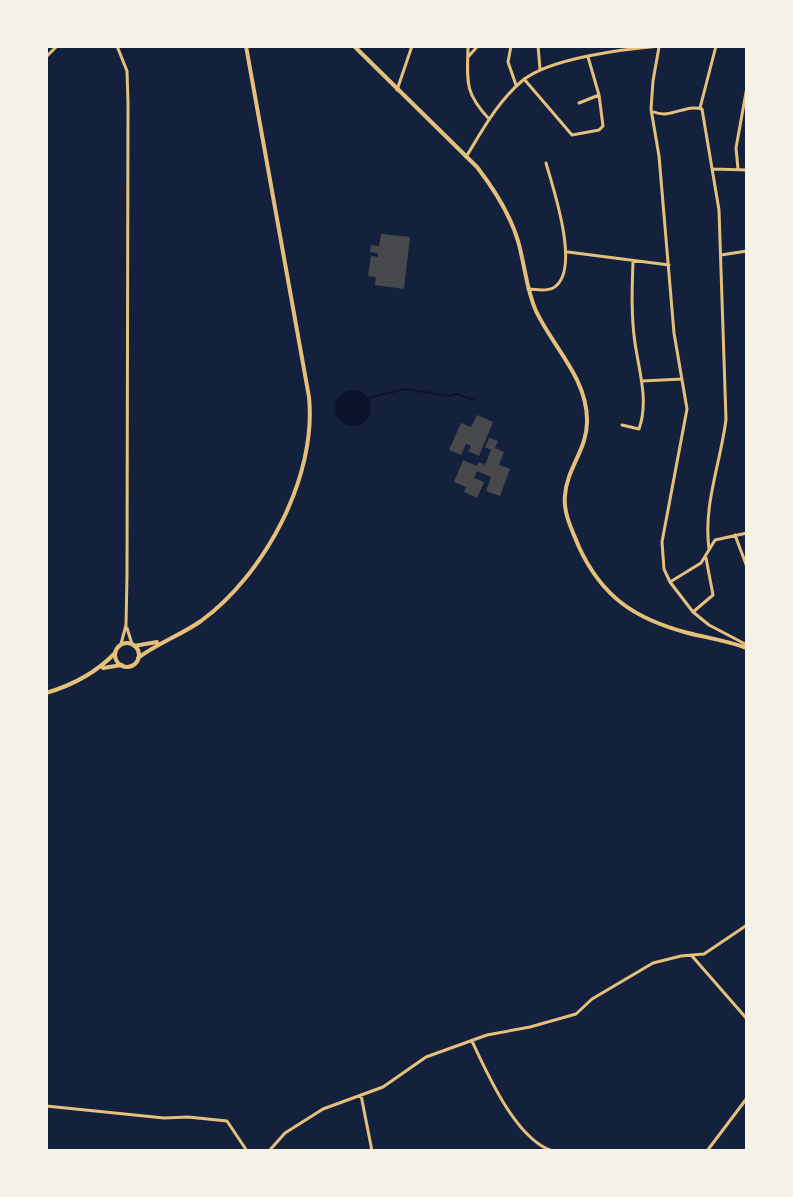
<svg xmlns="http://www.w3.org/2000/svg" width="793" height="1197" viewBox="0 0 793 1197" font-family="Montserrat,sans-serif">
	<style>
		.water { fill: #0b132b }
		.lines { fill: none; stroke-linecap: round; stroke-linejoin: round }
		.stream { stroke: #0b132b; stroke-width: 2 }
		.building { fill: #48494c }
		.minor { stroke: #e5c07b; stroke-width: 3 }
		.secondary { stroke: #e5c07b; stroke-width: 4 }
	</style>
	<rect width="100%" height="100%" fill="#14213d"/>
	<path class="water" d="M335 408a18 18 0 1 1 36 0a18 18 0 1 1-36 0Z"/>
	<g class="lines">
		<path class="stream" d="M368,398l37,-9 45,7 7,-2 17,6"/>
	</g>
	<path class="building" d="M381,234l29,3 -6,52 -29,-4 1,-8 -8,-1 3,-20 7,1v-4l-8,-1 1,-7 8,1z
		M477,415l16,7 -14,34 -11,-5 3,-5 -5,-2 -5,11 -12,-5 12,-27 10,4z
		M489,438l9,3 -3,7 9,4 -5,13 11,4 -10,27 -14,-5 5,-14 -14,-6 -3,7 10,4 -7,16 -13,-6 2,-5 -12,-5 9,-22 14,6 2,-4 6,3 6,-15 -6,-3z"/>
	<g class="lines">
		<path class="minor" d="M117,46l10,25 1,32 -1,473 -1,49 -5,19
			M511,46l-3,16 8,23
			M538,46l2,23
			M659,47l-6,34 -2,28 8,47 15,177 13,76 -25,133 2,27 6,13
			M468,48c-1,35 -3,45 21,71
			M46,57l11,-11
			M468,57l8,-9
			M524,79l48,56 27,-5 4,-4 -4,-31 -11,-38
			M397,90l15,-44
			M579,103l20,-8
			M700,108l16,-62
			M654,112c16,7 32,-8 48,-3l17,101 7,209c-5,43 -23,85 -17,130
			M466,157c16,-26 32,-56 56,-76 27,-23 103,-32 138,-35
			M713,169l34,1
			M738,169l-2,-21 11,-61
			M568,252l101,13
			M721,255l26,-4
			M528,289c8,0 17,3 25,-1 29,-16 0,-100 -7,-125
			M642,381l40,-2
			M622,425l17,4c10,-28 0,-58 -4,-86 -4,-27 -3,-55 -2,-82
			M747,533l-32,7 -14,23 -31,19 23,30 16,13 38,20
			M735,535l12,32
			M693,612l20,-17 -7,-37
			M127,628l5,16
			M692,956l55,63
			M472,1041c15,32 44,99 81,110
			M361,1095l11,56
			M46,1106l118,12 24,-1 39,4 20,30
			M269,1151l16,-18 38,-24 60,-22 43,-30 61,-22 43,-8 46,-13 16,-15 61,-36 28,-7 23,-2 43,-29
			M707,1151l40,-53"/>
		<path class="secondary" d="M354,46l123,121c17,22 33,47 41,74 7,24 8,48 18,70 17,36 51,67 51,109 1,28 -20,48 -22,75 -2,18 7,35 14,52 23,50 56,72 109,86 20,5 40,8 59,15
			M115 655a12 12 0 1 1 24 0a12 12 0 1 1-24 0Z
			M134,646l23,-4
			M138,658c20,-15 43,-23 63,-37 64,-47 116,-144 108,-224l-63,-351
			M103,668l19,-3
			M46,693c27,-8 50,-20 69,-40"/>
	</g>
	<rect width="793" height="1197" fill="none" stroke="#f6f1e7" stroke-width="96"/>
</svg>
